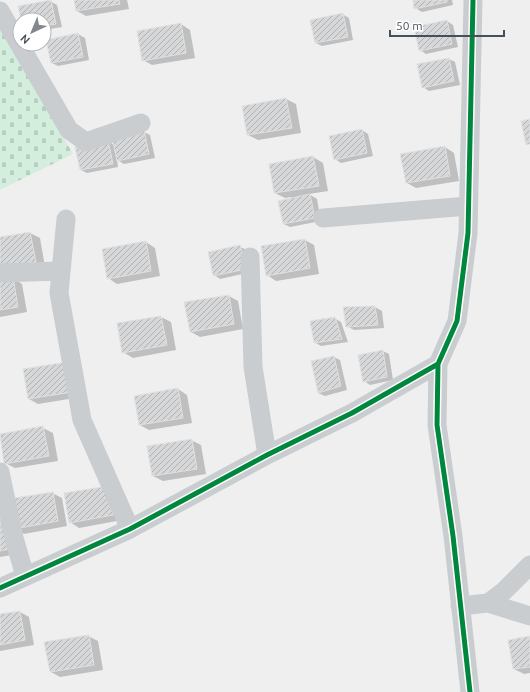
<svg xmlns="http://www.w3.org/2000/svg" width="530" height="692" viewBox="0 0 530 692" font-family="Ubuntu,sans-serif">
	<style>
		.cemetery { fill: url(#cemetery-stones) }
		.shadow { fill: #0003 }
		.building { fill: url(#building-hatch); stroke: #e0e1e2 }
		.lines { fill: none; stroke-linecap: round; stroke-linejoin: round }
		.minor { stroke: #cacdd0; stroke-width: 19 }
		.cycleway-casing { stroke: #fff; stroke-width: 8 }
		.cycleway { stroke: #00873e; stroke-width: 5 }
	</style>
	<defs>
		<pattern id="cemetery-stones" width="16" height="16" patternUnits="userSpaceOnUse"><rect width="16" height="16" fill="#d4eede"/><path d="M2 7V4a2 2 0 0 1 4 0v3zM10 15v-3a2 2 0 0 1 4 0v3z" fill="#b7cec1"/></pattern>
		<pattern id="building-hatch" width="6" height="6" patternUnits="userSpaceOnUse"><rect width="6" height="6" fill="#d6d7d8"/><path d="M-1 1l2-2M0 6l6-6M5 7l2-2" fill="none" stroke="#afb1b2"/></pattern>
	</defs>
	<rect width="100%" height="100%" fill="#efefef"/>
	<path class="cemetery" d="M0,26l73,128 -73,36z"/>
	<path class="shadow" d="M75,0h52l2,9 -43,7 -9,-5z
		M414,0h38l1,5 -31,7 -7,-4z
		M50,1l7,4 5,22 -18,3v-10h-22z
		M342,14l7,4 4,22 -31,6 -6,-3z
		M447,21l6,4 5,22 -32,7 -6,-4z
		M181,24l9,6 5,28 -43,7 -9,-5z
		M78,34l7,4 4,22 -31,6 -6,-3 -5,-22z
		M449,59l6,3 5,23 -31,6 -6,-4 -5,-22z
		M286,99l10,5 5,29 -43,7 -10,-5z
		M362,130l6,4 5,22 -32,7 -6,-4z
		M144,132l6,3 5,23 -31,6 -7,-4 1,7 -31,6 -6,-3 26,-29 7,4z
		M445,147l9,6 5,28 -43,7 -9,-5z
		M313,157l10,6 5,28 -19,3 8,5 4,22 -31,6 -6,-3 7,-27 -6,1 -10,-5z
		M30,233l10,5 5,29 -45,6v-35z
		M305,240l9,5 5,29 -43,7 -9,-6z
		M146,242l9,6 5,28 -43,8 -9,-6z
		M240,247l7,3 4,22 -31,7 -6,-4z
		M13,278l9,6 5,28 -27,5v-36z
		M229,296l9,5 5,28 -43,8 -9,-5z
		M375,307l7,4 2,17 -30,2 -7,-4 -2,-18z
		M161,317l10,5 5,28 -43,8 -10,-6 -5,-28z
		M334,318l7,4 7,20 -27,4 -7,-4z
		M383,351l6,3 4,26 -23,5 -6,-4z
		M334,357l6,3 7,30 -22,6 -7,-3z
		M24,370l57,27 -43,7 -9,-5z
		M178,389l9,6 5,28 -43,7 -9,-5z
		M43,428l10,5 5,28 -43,7 -10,-5z
		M191,440l10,5 5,29 -43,7 -10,-5z
		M117,492l5,28 -43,8 -9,-6z
		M52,493l10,5 5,28 -43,8 -5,-3 4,22 -23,4v-36z
		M20,612l9,5 5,28 -34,6v-36z
		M88,636l10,5 5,29 -43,7 -9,-5z
		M530,637v36l-6,1 -10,-5z"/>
	<path class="building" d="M51,0l5,24 -12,2v-6h-23l-3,-14z
		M74,0h45l1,4 -44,7z
		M413,0h34v2l-33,7z
		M343,13l5,24 -33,6 -5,-23z
		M447,20l5,24 -33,7 -5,-24z
		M181,23l5,30 -44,8 -5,-30z
		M78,33l5,24 -32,6 -5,-23z
		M449,58l5,23 -32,7 -5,-24z
		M286,98l6,30 -45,7 -5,-29z
		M530,119v25l-4,1 -5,-24z
		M362,129l5,24 -33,7 -5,-24z
		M144,130l5,24 -32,7 -5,-24z
		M108,140l5,24 -33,6 -5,-23z
		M445,146l5,30 -44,7 -6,-29z
		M313,156l6,30 -45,7 -5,-29z
		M310,194l5,24 -32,6 -5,-23z
		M30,232l6,30 -36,6v-31z
		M305,239l5,29 -44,8 -5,-30z
		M146,241l5,30 -44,8 -5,-30z
		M240,245l6,24 -33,7 -5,-24z
		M13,277l5,30 -18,3v-30z
		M229,295l5,29 -44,8 -6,-30z
		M375,306l3,19 -32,2 -3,-20z
		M161,316l6,29 -45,8 -5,-30z
		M335,317l7,22 -28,4 -4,-22z
		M383,350l4,27 -24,5 -5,-27z
		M334,356l7,30 -23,7 -7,-32z
		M67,362l5,30 -44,7 -5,-30z
		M178,388l5,30 -44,7 -5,-29z
		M43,426l6,30 -45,8 -4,-30z
		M192,439l5,30 -45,7 -5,-30z
		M108,486l5,29 -44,8 -5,-30z
		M53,492l5,29 -44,8 -6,-30z
		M9,518l5,30 -14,3v-31z
		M20,611l5,29 -25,5v-31z
		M89,635l5,30 -44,7 -6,-30z
		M530,636v31l-17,2 -5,-29z"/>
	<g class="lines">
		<path class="minor" d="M0,11l69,119 17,12 55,-19
			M323,218l145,-12
			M66,219l-7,74 23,127 48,109
			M250,257l3,110 14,88
			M0,273l60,-2
			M438,364l-1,61 16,111 17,156
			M0,472l14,66 11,38
			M0,588l130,-59 137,-74 85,-42 86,-49 19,-43 11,-88 5,-233
			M488,603l42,13
			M460,606l28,-3 16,-12 26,-26"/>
		<defs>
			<path id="cycleway" d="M438,364l-1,61 16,111 17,156
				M0,588l130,-59 137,-74 85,-42 86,-49 19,-43 11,-88 5,-233"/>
		</defs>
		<use href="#cycleway" class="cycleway-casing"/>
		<use href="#cycleway" class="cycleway"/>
	</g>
	<g transform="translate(32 32) rotate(224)"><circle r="19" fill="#ffffff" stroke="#b5b9bd"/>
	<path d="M0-3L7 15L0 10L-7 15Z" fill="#82888e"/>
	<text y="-6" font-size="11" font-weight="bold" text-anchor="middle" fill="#47505a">N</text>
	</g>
	<path d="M390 30v6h114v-6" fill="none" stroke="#47505a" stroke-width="2"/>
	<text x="396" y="30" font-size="12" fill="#47505a" stroke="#ffffff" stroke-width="3" paint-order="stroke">50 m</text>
</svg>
